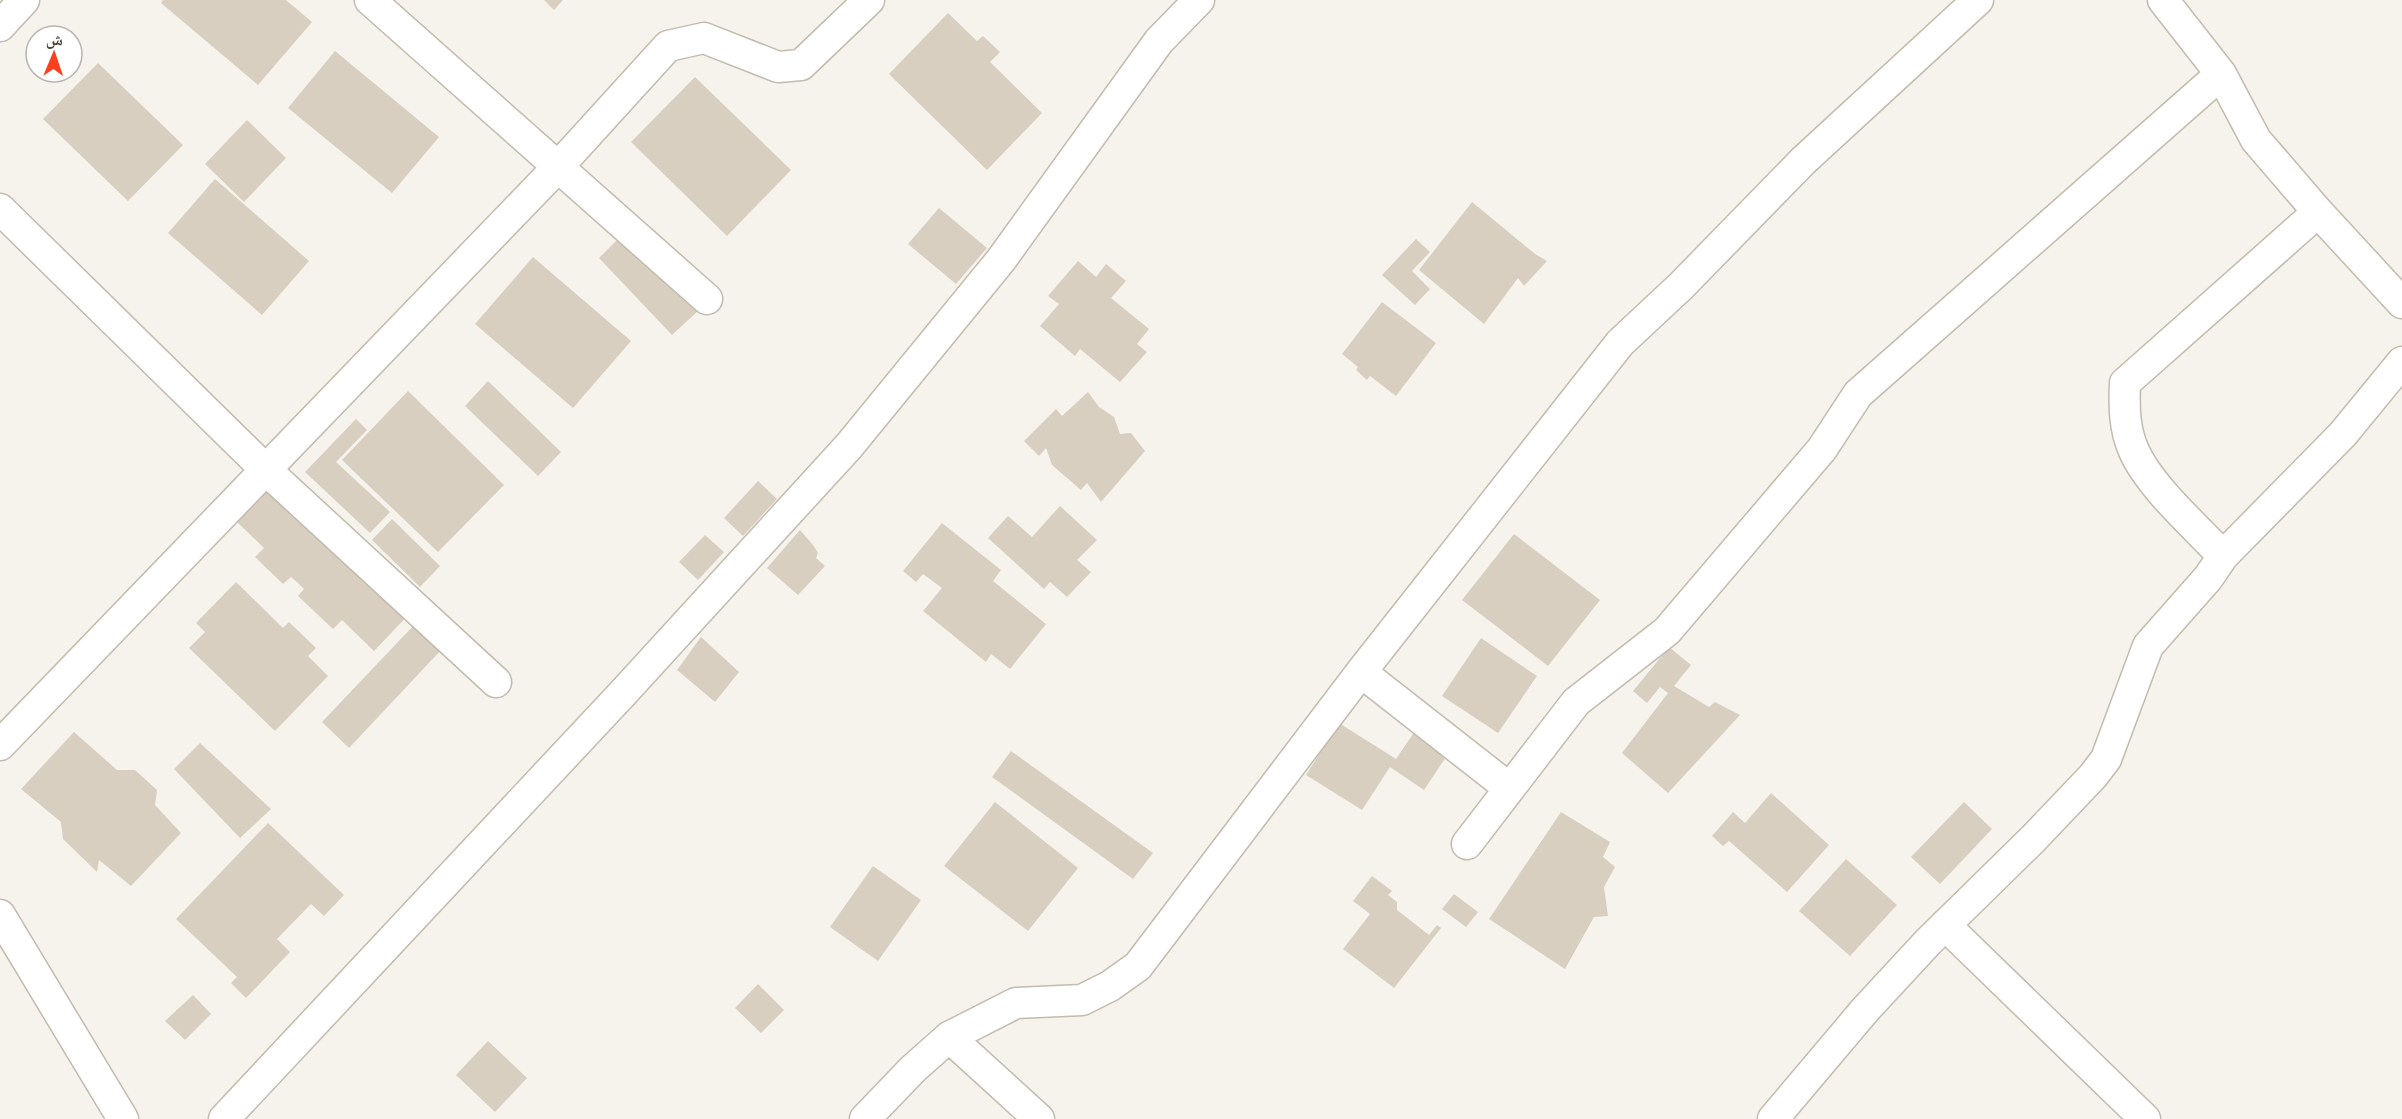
<svg xmlns="http://www.w3.org/2000/svg" width="2402" height="1119" viewBox="0 0 2402 1119" font-family="Karla,'Noto Naskh Arabic',sans-serif">
	<style>
		.building { fill: #d8cfc1 }
		.lines { fill: none; stroke-linecap: round; stroke-linejoin: round }
		.minor-casing { stroke: #c2bbae; stroke-width: 33 }
		.minor { stroke: #fff; stroke-width: 30 }
	</style>
	<rect width="100%" height="100%" fill="#f6f3ec"/>
	<path class="building" d="M163,0h123l26,22 -54,63 -97,-82z
		M544,0h19l-9,10z
		M948,13l29,28 6,-5 17,16 -10,10 52,51 -55,57 -98,-96z
		M335,51l104,86 -47,56 -104,-85z
		M98,63l85,82 -55,56 -85,-82z
		M695,77l96,93 -64,66 -96,-94z
		M247,120l39,38 -42,44 -39,-38z
		M215,179l94,82 -47,54 -94,-82z
		M1472,202l63,52 12,7 -23,25 -6,-8 -34,46 -65,-54z
		M939,208l48,40 -31,36 -48,-40z
		M623,234l75,77 -26,24 -73,-77z
		M1416,239l14,13 -18,19 18,18 -15,16 -33,-30z
		M533,257l98,84 -58,67 -98,-84z
		M1078,261l18,16 10,-13 20,17 -15,17 38,31 -12,15 10,8 -27,30 -40,-33 -5,7 -35,-30 19,-22 -11,-8z
		M1382,302l54,41 -40,53 -26,-20 -3,4 -11,-10 2,-3 -16,-13z
		M488,381l73,71 -23,24 -73,-70z
		M408,391l96,94 -66,67 -96,-92z
		M1088,392l11,15 15,10 6,17 11,-1 14,18 -44,51 -14,-19 -6,7 -29,-25 -6,-17 -7,8 -15,-15 32,-32 6,7z
		M356,419l11,11 -31,32 54,50 -20,21 -65,-61z
		M277,481l136,129 -39,41 -32,-31 -9,9 -35,-33 6,-7 -7,-7 -6,-5 -8,7 -28,-27 9,-9 -27,-26z
		M758,481l19,18 -34,37 -19,-18z
		M1060,506l37,34 -20,20 14,12 -24,25 -17,-15 -6,7 -56,-51 20,-22 24,21z
		M392,519l48,47 -20,21 -48,-47z
		M942,523l59,47 -8,11 53,43 -36,45 -19,-15 -5,8 -63,-51 19,-23 -19,-14 -7,8 -13,-11z
		M800,530l13,15 5,8 -2,5 9,8 -27,29 -31,-27z
		M1514,534l86,66 -52,66 -86,-66z
		M705,535l19,17 -26,28 -19,-18z
		M236,582l47,46 6,-6 27,26 -8,8 20,20 -53,55 -86,-83 16,-16 -9,-9z
		M415,624l27,25 -93,99 -27,-26z
		M701,637l38,35 -24,30 -38,-32z
		M1481,638l56,38 -39,57 -56,-37z
		M1669,647l22,18 -17,21 35,21 6,-5 25,13 -72,78 -46,-40 46,-60 -8,-6 -13,16 -14,-12z
		M1339,723l57,36 19,-28 33,23 -24,36 -34,-23 -28,43 -56,-35z
		M74,732l43,38h18l22,20 -2,15 26,28 -50,53 -32,-26 -2,12 -34,-33 -2,-17 -40,-33z
		M200,743l71,66 -31,29 -66,-69z
		M1011,751l142,102 -20,26 -141,-102z
		M1771,793l58,52 -42,47 -58,-51 -6,5 -11,-10 21,-24 12,11z
		M995,802l83,66 -50,63 -84,-65z
		M1964,802l28,27 -52,55 -29,-27z
		M1561,812l49,30 -7,15 12,10 -11,20 4,29 -14,1 -29,52 -76,-50z
		M268,823l76,72 -20,21 -13,-12 -34,35 13,13 -44,46 -15,-15 6,-6 -61,-58z
		M1846,859l51,46 -47,51 -51,-45z
		M873,866l48,34 -43,61 -48,-34z
		M1372,876l20,15 -4,4 9,7v8l32,25 8,-10 4,3 -47,60 -51,-39 27,-35 -17,-13z
		M1454,894l24,18 -12,15 -24,-18z
		M758,984l26,26 -23,23 -26,-25z
		M193,995l18,19 -26,26 -20,-19z
		M488,1041l39,37 -32,34 -39,-37z"/>
	<g class="lines">
		<defs>
			<path id="minor" d="M370,0l337,299
				M2163,0l58,74 35,66 62,72 84,91
				M0,26l24,-26
				M0,209l266,261 230,212
				M2223,556c-27,-29 -73,-69 -89,-105 -10,-22 -10,-45 -9,-68l193,-171
				M1361,672l148,116
				M0,745l557,-577 111,-122 36,-8 74,29 23,-2 68,-65
				M1467,844l109,-142 91,-71 155,-182 36,-55 363,-320
				M0,915l123,204
				M1945,925l200,194
				M949,1037l90,82
				M224,1119l399,-426 226,-247 152,-186 158,-219 40,-41
				M865,1119l48,-50 36,-32 67,-34 66,-3 28,-14 28,-20 223,-294 259,-329 61,-57 122,-125 175,-161
				M1773,1119l92,-109 63,-68 106,-104 59,-62 13,-17 42,-113 60,-68 15,-22 120,-122 59,-72"/>
		</defs>
		<use href="#minor" class="minor-casing"/>
		<use href="#minor" class="minor"/>
	</g>
	<g transform="translate(54 54) rotate(2)"><circle r="28" fill="#ffffff" stroke="#b7b4b0" stroke-width="1.5"/>
	<path d="M0-4.5L10 22L0 15L-10 22Z" fill="#fc3f1d"/>
	<text y="-9" font-size="16" font-weight="bold" text-anchor="middle" fill="#4b4439">ش</text>
	</g>
</svg>
